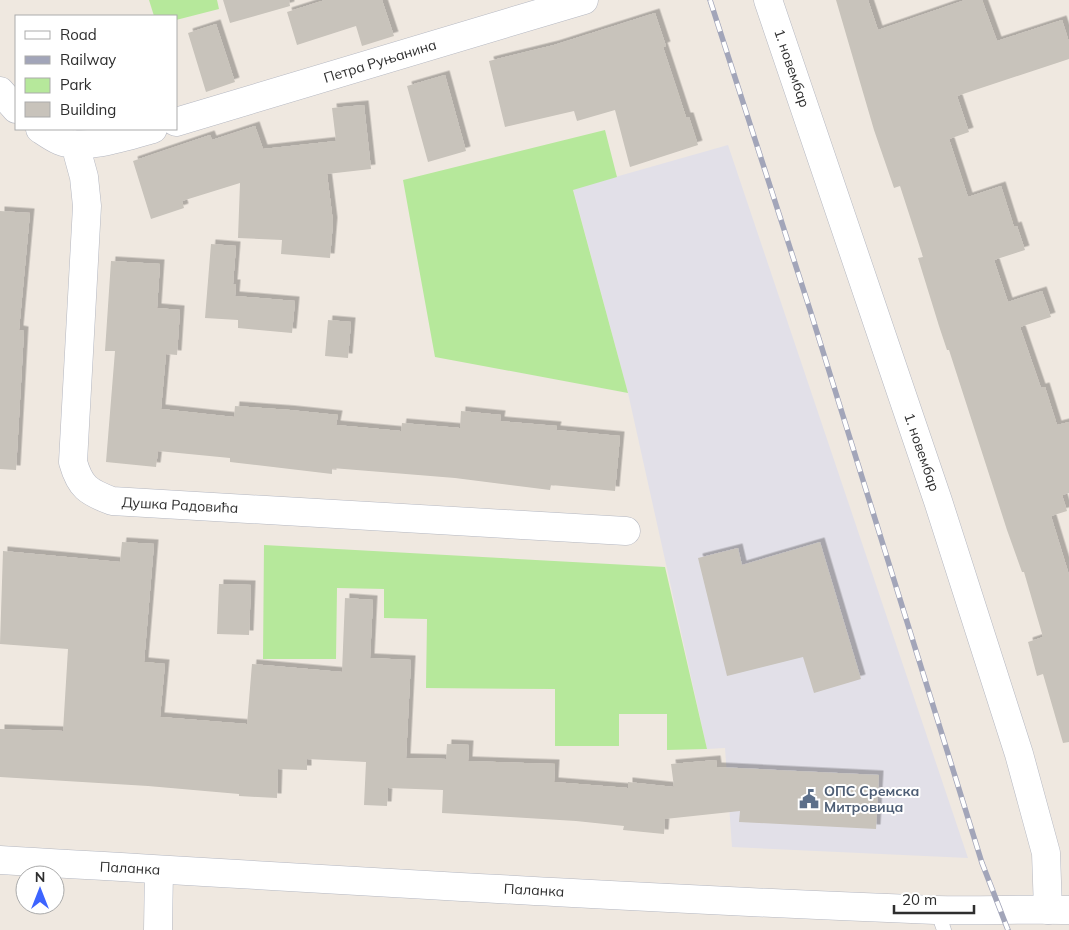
<svg xmlns="http://www.w3.org/2000/svg" width="1069" height="930" viewBox="0 0 1069 930" font-family="Mulish,sans-serif">
	<style>
		.industrial { fill: #e2e0e8 }
		.green { fill: #b6e89b }
		.building { fill: #c8c3bb; filter: url(#shadow) }
		.lines { fill: none; stroke-linecap: round; stroke-linejoin: round }
		.lane-casing { stroke: #b4b7c1; stroke-width: 15 }
		.street-casing { stroke: #b4b7c1; stroke-width: 29 }
		.secondary-casing { stroke: #b4b7c1; stroke-width: 29 }
		.lane { stroke: #fff; stroke-width: 14 }
		.street { stroke: #fff; stroke-width: 28 }
		.secondary { stroke: #fff; stroke-width: 28 }
		.rail-casing { stroke: #a2a5b9; stroke-width: 5.5 }
		.rail { stroke: #fff; stroke-width: 4; stroke-dasharray: 11; stroke-linecap: butt }
		.labels { text-anchor: middle; dominant-baseline: central; stroke-width: 4; stroke-linejoin: round; paint-order: stroke }
		.street-label { font-size: 14px; fill: #2e2e2e; stroke: #fff }
		.service-label { font-size: 14px; font-weight: bold; fill: #4e5e75; stroke: #fff; text-anchor: start }
	</style>
	<defs>
		<filter id="shadow"><feDropShadow dx="4.5" dy="-4.5" stdDeviation="0" flood-color="#0004"/></filter>
	</defs>
	<rect width="100%" height="100%" fill="#efe8e0"/>
	<path class="industrial" d="M728,145l240,713 -236,-11 -7,-99 -18,1 -79,-356 -55,-204z"/>
	<path class="green" d="M149,0h68l2,9 -43,11v-4h-22z
		M605,130l12,47 -44,13 55,203 -193,-36 -32,-177z
		M264,545l401,22 42,182 -40,1v-36h-48v32h-64v-57l-129,-1 1,-69 -43,-1v-29l-47,-1 -1,71h-73z"/>
	<path class="building" d="M223,0h66l1,6 -60,17z
		M325,0h57l12,36 -32,10 -6,-20 -59,19 -10,-33z
		M836,0h32l10,30 87,-30h17l15,41 65,-21 7,22v17l-112,37 12,36 -20,7 19,58 33,-11 13,41 3,-1 8,24 -31,10 14,42 34,-11 9,26 -31,10 21,61 4,-1 12,38 12,-3v71l-7,2 5,16 -16,5 18,59v167l-6,1 -20,-69 -6,2 -9,-34 15,-5 -19,-65h-2l-15,-42 -58,-180h-2l-8,-24 -21,-68 5,-1 -23,-71 -6,2 -20,-58z
		M655,13l11,33 -3,1 23,70h3l9,28 -68,22 -15,-57 -38,11 -3,-10 -69,16 -16,-66 65,-16z
		M216,24l19,58 -29,10 -18,-59z
		M445,75l21,76 -38,11 -21,-76z
		M364,105l7,64 -44,5 6,48 -3,36 -49,-4 1,-14 -44,-2 2,-55 -58,18 2,7 -33,11 -18,-58 77,-26 2,5 43,-14 8,23 73,-8 -4,-33z
		M0,211l30,2 -11,117 5,1 -8,139 -16,-1z
		M211,244l25,2 -3,38h3l-1,12 60,5 -3,32 -54,-5v-8l-33,-2z
		M111,261l49,3 -3,44 23,2 -3,45 -11,-1 -5,55 73,8 1,-11 55,4 48,5 -2,10 65,6 1,-8 58,5 1,-17 40,4 -1,6 57,5 -1,4 64,6 -5,55 -64,-6 -1,5 -95,-12 -123,-10v6l-102,-12v-4l-72,-7 -2,16 -50,-5 9,-111h-10z
		M328,320l23,2 -3,36 -23,-2z
		M122,542l32,2 -10,118 21,2 -5,53 87,7 5,-60 90,8 3,-74 28,2 -3,58 41,2 -5,98 40,1 1,-15 22,1 -1,16 87,3 -1,18 74,6v-6l46,5 -3,-23 45,-4 1,7 162,8 -3,54 -137,-7 1,-11 -75,8 -1,15 -41,-4 1,-4 -48,-5 -134,-8 1,-23 -55,-2 -1,18 -23,-1 2,-43 -59,-3v11l-29,-1 -1,29 -38,-2v-2l-91,-8 -148,-9v-48l63,2 5,-82 -68,-5 3,-93 117,11z
		M820,542l41,137 -47,14 -11,-36 -76,19 -29,-118 40,-10 4,17z
		M219,584l32,1 -2,50 -32,-1z"/>
	<g class="lines">
		<defs>
			<path id="lane" d="M937,910l7,20"/>
			<path id="street" d="M768,0l170,501 81,253 27,99 2,57
				M0,91l16,18
				M176,122l408,-122
				M40,129c6,4 13,9 20,12 24,10 68,-5 93,-12
				M75,144l9,33 3,29 -14,256c7,25 15,30 39,39l514,30
				M158,930l1,-60"/>
			<path id="secondary" d="M0,860c311,18 623,38 935,50 44,1 89,-1 134,0"/>
		</defs>
		<use href="#lane" class="lane-casing"/>
		<use href="#street" class="street-casing"/>
		<use href="#secondary" class="secondary-casing"/>
		<use href="#lane" class="lane"/>
		<use href="#street" class="street"/>
		<use href="#secondary" class="secondary"/>
		<defs>
			<path id="rail" d="M710,0l101,313 171,550 26,67"/>
		</defs>
		<use href="#rail" class="rail-casing"/>
		<use href="#rail" class="rail"/>
	</g>
	<defs>
		<symbol id="civic-bare" viewBox="-9 -9 18 18"><path d="M-.6-6.5H3V-4.5H.6V-3L4-1V1h2V6H-6V1h2V-1L-.6-3ZM-1.2 2.5V6h2.4V2.5Z" fill="#5c6f8a" stroke="#fff" stroke-width="2.5" paint-order="stroke"/></symbol>
	</defs>
	<g fill-rule="evenodd">
		<use href="#civic-bare" x="795" y="785" width="28" height="28"/>
	</g>
	<g class="labels">
		<g class="street-label">
			<text transform="translate(380 61) rotate(-17)">Петра Руњанина</text>
			<text transform="translate(792 68) rotate(71)">1. новембар</text>
			<text transform="translate(922 452) rotate(71)">1. новембар</text>
			<text transform="translate(180 505) rotate(3)">Душка Радовића</text>
			<text transform="translate(130 868) rotate(3)">Паланка</text>
			<text transform="translate(534 890) rotate(3)">Паланка</text>
		</g>
		<g class="service-label">
			<text x="824" y="791">ОПС Сремска<tspan x="824" dy="16">Митровица</tspan></text>
		</g>
	</g>
	<rect x="15" y="15" width="162" height="115" fill="#ffffff" stroke="#ababab"/>
	<rect x="25" y="31" width="25" height="8" fill="#ffffff" stroke="#ababab"/>
	<text x="60" y="40" font-size="15" fill="#2e2e2e">Road</text>
	<rect x="25" y="56" width="25" height="8" fill="#a2a5b9" stroke="#ababab"/>
	<text x="60" y="65" font-size="15" fill="#2e2e2e">Railway</text>
	<rect x="25" y="78" width="25" height="15" fill="#b6e89b" stroke="#ababab"/>
	<text x="60" y="90" font-size="15" fill="#2e2e2e">Park</text>
	<rect x="25" y="102" width="25" height="15" fill="#c8c3bb" stroke="#ababab"/>
	<text x="60" y="115" font-size="15" fill="#2e2e2e">Building</text>
	<g transform="translate(40 890)"><circle r="24" fill="#ffffff" stroke="#ababab"/>
	<path d="M0-4L9 19L0 12L-9 19Z" fill="#3d64ff"/>
	<text y="-8" font-size="14" font-weight="bold" text-anchor="middle" fill="#2e2e2e">N</text>
	</g>
	<path d="M894 905v8h80v-8" fill="none" stroke="#2e2e2e" stroke-width="2.5"/>
	<text x="902" y="905" font-size="15" fill="#2e2e2e" stroke="#ffffff" stroke-width="4" paint-order="stroke">20 m</text>
</svg>
